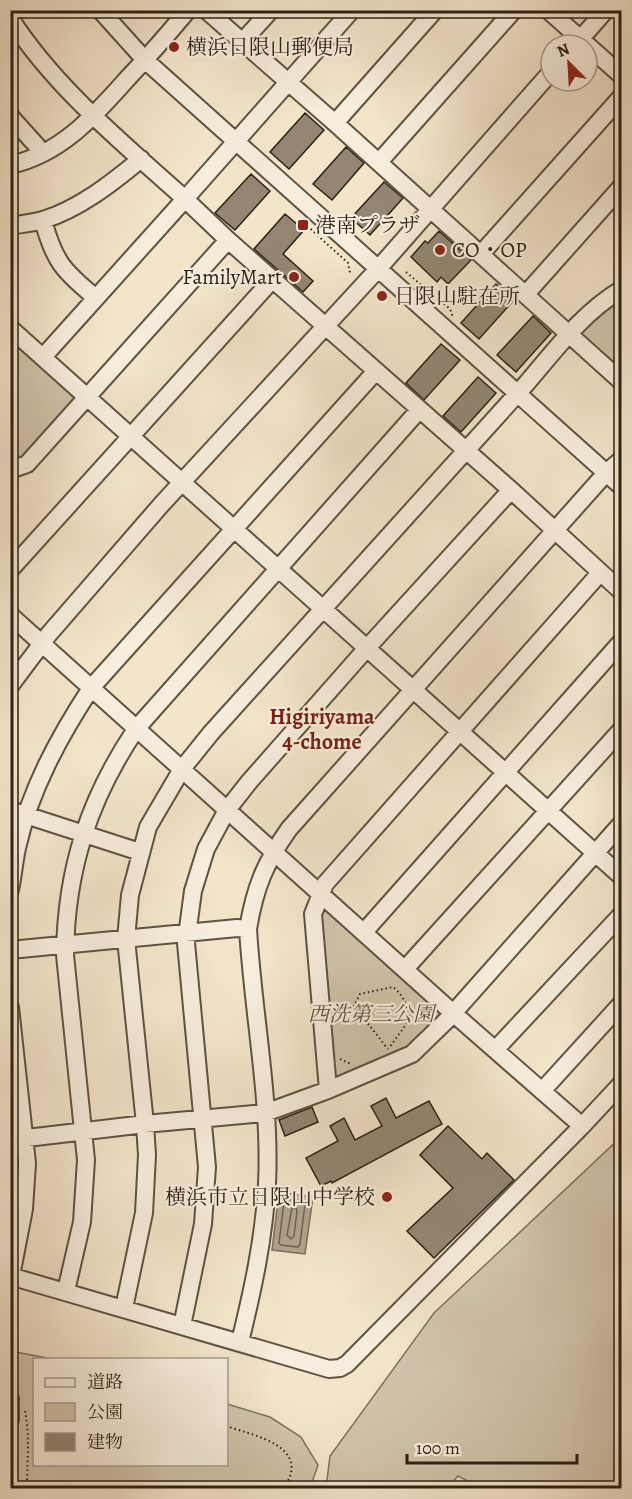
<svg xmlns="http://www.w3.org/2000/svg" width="632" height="1499" viewBox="0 0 632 1499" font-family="Alegreya,'Noto Serif JP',serif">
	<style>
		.green { fill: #d1c3ab; stroke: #7e7260; stroke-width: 1.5 }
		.water { fill: #afa28c; stroke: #7b6e5c; stroke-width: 1.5 }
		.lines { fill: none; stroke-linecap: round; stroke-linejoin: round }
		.shore { stroke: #6e6250; stroke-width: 1.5 }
		.building { fill: #938673; stroke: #2c2114; stroke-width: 1.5 }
		.minor-casing { stroke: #5e5242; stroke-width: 20 }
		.path { stroke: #2c2114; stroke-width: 2; stroke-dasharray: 1.5 3; stroke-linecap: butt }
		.minor { stroke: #f7eddd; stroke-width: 16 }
		.poi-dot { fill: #8f2418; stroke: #f7eddd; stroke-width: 2 }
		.labels { text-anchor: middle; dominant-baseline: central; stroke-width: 4.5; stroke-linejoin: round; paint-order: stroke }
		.poi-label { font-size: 21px; fill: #2c2114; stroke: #f7eddd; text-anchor: start }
		.park-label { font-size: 21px; font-style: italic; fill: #5e5241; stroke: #f7eddd }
		.neighbourhood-label { font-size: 22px; font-weight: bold; fill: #7a1f14; stroke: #f7eddd }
	</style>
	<rect width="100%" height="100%" fill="#f3e4ca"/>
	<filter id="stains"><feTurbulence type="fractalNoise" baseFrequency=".00333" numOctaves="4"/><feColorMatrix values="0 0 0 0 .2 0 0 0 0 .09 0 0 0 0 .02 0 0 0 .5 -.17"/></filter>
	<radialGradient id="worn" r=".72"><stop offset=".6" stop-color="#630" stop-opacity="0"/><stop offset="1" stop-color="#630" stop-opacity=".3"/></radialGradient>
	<path class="green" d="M621,296v80l-41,-37 -1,-7z
		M10,335l68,65 -56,60 -5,-3 -6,-21z
		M324,906l116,108 -34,36 -72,30 -15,-166z
		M621,1137l1,330 -10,21h-131l-23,-12 -10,12h-122l4,-32 104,-143z
		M10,1351l43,8 -19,1v104h192l1,-60 43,13 31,20 17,28 -8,23h-299z"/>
	<path class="water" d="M279,1192l34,5 -8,57 -33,-4z"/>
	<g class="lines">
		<path class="shore" d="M287,1199l16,2 2,3 -5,40 -2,3 -17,-2 -2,-2 5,-41z
			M292,1208h4l1,3 -3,25 -3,3 -4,-4z"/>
	</g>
	<path class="building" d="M305,113l19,17 -35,39 -19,-17z
		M346,147l18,16 -32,37 -19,-16z
		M251,174l19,17 -35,39 -20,-17z
		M384,182l19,16 -33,37 -19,-17z
		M285,214l19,16 -21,24 30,27 -10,11 -49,-43z
		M439,231l32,29 -23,24 -7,-7 -4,5 -26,-25 14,-16 3,2z
		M496,284l18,16 -35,39 -18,-16z
		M533,316l18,17 -35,39 -19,-17z
		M441,344l19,16 -36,40 -18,-17z
		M478,377l18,16 -35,39 -18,-16z
		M386,1098l10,20 33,-17 13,23 -110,59 -1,-2 -10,5 -15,-28 32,-17 -8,-15 14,-8 11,22 27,-14 -11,-20z
		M312,1107l6,15 -33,14 -6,-16z
		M448,1126l34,33 5,-6 27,27 -80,78 -27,-27 46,-43 -33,-33z"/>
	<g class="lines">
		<defs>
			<path id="minor" d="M100,10l45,50 477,427
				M206,10l129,113 287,259
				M352,10l-167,189 43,41 283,250 111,102
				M548,10l74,66
				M10,18c46,71 113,125 175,181l-142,158
				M242,42l29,-32
				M575,45l31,-35
				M10,116l27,30 4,8
				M335,123l100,-113
				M379,162l135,-152
				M10,165c51,-11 84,-49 117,-86 21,-22 41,-45 61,-69
				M43,220c11,41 20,51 53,78
				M10,226c11,-2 22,-3 33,-6 36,-11 69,-37 98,-61
				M481,254l141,-158
				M526,294l96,-108
				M10,328l612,549
				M10,470l17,-6 201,-224
				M10,570l262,-290
				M10,615l443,398 129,113
				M10,686l39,-52 112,-129 217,-236 173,-197
				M10,810l130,42
				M10,890c3,-14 4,-28 7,-42 13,-58 42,-111 74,-160l285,-317
				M364,932l258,-291
				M10,950l227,-22 11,1
				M405,969l217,-240
				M10,1007l17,156 -3,46 -13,67
				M495,1050l127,-136
				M328,1090l-15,-176 12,-30 275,-311
				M542,1091l80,-88
				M10,1140l135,-16 120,-11 63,-23 84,-36 36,-35 174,-196
				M10,1276l319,93 11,-1 7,-4 235,-238 40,-43
				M66,1291l16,-69 4,-62 -21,-205c1,-86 24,-156 71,-226l283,-319
				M124,1308l20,-95 3,-58 -2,-31 -19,-185 4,-44 18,-68 34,-58 29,-36 315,-349c30,-35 56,-71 96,-95
				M182,1326l21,-102 4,-57 -21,-224 7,-52 13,-42 21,-39 22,-28 118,-134 144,-158
				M240,1342c13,-53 24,-104 27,-158 4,-85 -14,-170 -19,-255 7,-42 17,-66 41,-100l317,-356 16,-14
				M10,1398v22"/>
		</defs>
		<use href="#minor" class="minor-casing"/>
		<path class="path" d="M304,223l44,40 2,10
			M406,272l44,37 3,8
			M354,1006l34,43
			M335,1020l19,-14 6,-12 33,-7c10,8 15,19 17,32l-21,29
			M340,1059l11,5
			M25,1411c5,25 2,52 2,77
			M226,1426c29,10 86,20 58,62"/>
		<use href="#minor" class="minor"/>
	</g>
	<g class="poi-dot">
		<circle cx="174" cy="47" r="6"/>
		<rect x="297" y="219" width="12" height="12" rx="3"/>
		<circle cx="440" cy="250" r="6"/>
		<circle cx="294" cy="277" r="6"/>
		<circle cx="382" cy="296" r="6"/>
		<circle cx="387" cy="1197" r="6"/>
	</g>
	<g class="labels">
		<g class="poi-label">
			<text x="186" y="47">横浜日限山郵便局</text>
			<text x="315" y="225">港南プラザ</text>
			<text x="452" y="250">CO・OP</text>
			<text x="282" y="277" text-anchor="end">FamilyMart</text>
			<text x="394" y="296">日限山駐在所</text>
			<text x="375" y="1197" text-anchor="end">横浜市立日限山中学校</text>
		</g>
		<g class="park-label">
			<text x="371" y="1014">西洗第三公園</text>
		</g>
		<g class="neighbourhood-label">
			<text x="322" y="717">Higiriyama<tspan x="322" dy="25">4-chome</tspan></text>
		</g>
	</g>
	<rect width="632" height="1499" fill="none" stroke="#f3e4ca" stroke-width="36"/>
	<rect x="12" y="12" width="608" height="1475" fill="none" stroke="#2c2114" stroke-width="3"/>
	<rect x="18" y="18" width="596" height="1463" fill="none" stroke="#2c2114" stroke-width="1.5"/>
	<rect x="33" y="1358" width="195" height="108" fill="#f7eddd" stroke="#a69b8d" stroke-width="1.5"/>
	<rect x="45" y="1378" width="30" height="9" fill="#f7eddd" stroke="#a69b8d" stroke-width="1.5"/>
	<text x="87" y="1388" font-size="18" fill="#2c2114">道路</text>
	<rect x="45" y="1403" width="30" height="18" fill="#d1c3ab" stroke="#a69b8d" stroke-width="1.5"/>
	<text x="87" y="1418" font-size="18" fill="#2c2114">公園</text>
	<rect x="45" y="1433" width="30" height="18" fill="#938673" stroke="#a69b8d" stroke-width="1.5"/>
	<text x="87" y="1448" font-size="18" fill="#2c2114">建物</text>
	<g transform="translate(569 63) rotate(336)"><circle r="28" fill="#f7eddd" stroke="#a69b8d" stroke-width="1.5"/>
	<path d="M0-4.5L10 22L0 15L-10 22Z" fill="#8f2418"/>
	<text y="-9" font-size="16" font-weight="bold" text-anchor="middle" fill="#2c2114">N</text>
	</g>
	<path d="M407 1454v9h170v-9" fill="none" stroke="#2c2114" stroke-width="3"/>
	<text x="416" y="1454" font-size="18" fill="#2c2114" stroke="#f7eddd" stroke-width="4.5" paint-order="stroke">100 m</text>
	<rect width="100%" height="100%" filter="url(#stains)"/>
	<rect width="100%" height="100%" fill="url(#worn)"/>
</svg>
